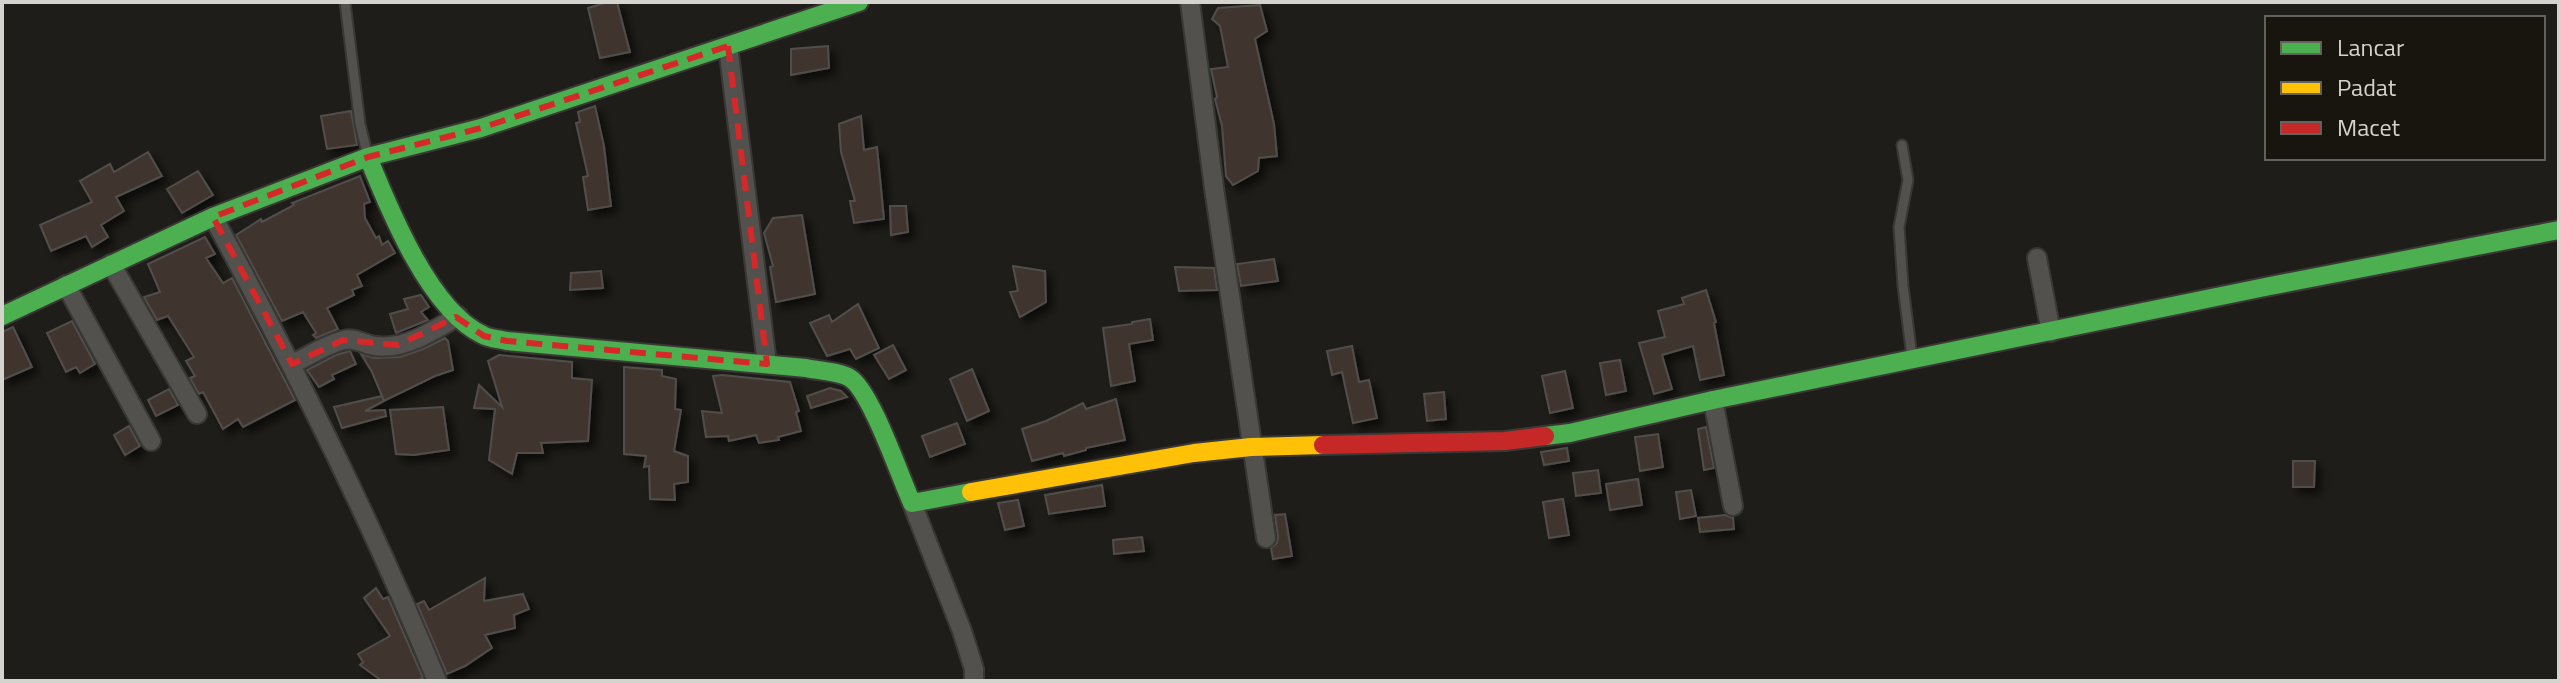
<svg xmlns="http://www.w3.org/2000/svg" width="2561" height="683" viewBox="0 0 2561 683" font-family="'Titillium Web',sans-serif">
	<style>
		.building { fill: #3f362e; stroke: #514e4c; stroke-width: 2; filter: url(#shadow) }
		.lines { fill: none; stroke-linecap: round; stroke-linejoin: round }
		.lane-casing { stroke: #393834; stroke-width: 13 }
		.street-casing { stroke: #393834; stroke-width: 22 }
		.fast-casing { stroke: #393834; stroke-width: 22 }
		.slow-casing { stroke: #393834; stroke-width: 22 }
		.jam-casing { stroke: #393834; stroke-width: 22 }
		.lane { stroke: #52514e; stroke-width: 9 }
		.street { stroke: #52514e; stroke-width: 18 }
		.fast { stroke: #4caf50; stroke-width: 18 }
		.slow { stroke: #ffc107; stroke-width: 18 }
		.jam { stroke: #c62828; stroke-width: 18 }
		.marked { fill: none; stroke: #d62828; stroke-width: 6; stroke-dasharray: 16 10; stroke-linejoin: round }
	</style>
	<defs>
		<filter id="shadow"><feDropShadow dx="6" dy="6" stdDeviation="4" flood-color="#0009"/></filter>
	</defs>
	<rect width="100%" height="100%" fill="#1e1d19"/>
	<path class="building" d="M608,2h9l13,50 -30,6 -12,-50z
		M1260,5l7,26 -12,8 19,85 3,32 -18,2 -1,13 -25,14 -7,-9 -4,-50 -7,-27 2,-2 -6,-28 17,-2 -8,-41 -8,-7 6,-11z
		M828,46l1,22 -38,7v-26z
		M595,106l9,40 7,60 -23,4 -5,-33 5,-1 -12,-53 4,-1 -2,-10z
		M351,111l6,34 -30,4 -6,-33z
		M861,116l3,34 13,-3 7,72 -30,4 -4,-22h5l-14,-49 -2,-28z
		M148,152l14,24 -46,21 8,14 -23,14 7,12 -16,10 -6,-11 -35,15 -11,-26 52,-23 -12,-21 30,-17 4,8z
		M198,171l15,24 -31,18 -15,-24z
		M360,176l10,26 -6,2 1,14 11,20 3,-2 3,9 6,-4 7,12 -38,22 5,11 -10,4 2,5 -27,13 11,21 -22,9 -3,-3 3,-2 -13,-21 -21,9 -46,-86 25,-16 1,3 32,-17 -2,-2z
		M890,206h16l2,26 -17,3z
		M802,215l13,79 -39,8 -6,-35 3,-1 -9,-33 9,-15z
		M205,237l10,17 -9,4 17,25 9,-5 63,122 -52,27 -5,-8 -15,10 -20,-37 -4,2 -9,-16 5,-2 -9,-15 8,-4 -26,-41 -11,4 -13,-23 16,-5 -12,-28z
		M1274,259l4,22 -37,5 -4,-22z
		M1013,266l32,5 1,31 -26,15 -10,-25 8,-1z
		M1175,267l39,1 3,22 -38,1z
		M601,271l2,17 -33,2 1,-17z
		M1706,290l10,32 -2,1 10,52 -24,5 -7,-34 -31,9 10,34 -18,5 -15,-51 26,-6 -7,-26 26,-7 -2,-6z
		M421,295l8,12 -8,5 7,8 -32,13 -6,-19 18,-5 -4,-10z
		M858,304l21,44 -23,11 -6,-10 -23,7 -17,-33 19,-8 3,7z
		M1150,319l3,21 -24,4 6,37 -24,5 -8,-58 29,-4v-2z
		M72,321l23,43 -15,9 -4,-6 -10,5 -19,-39z
		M13,327l19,40 -30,13v-48z
		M445,338l3,3 5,29 -18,6 -51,25 -12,-29 -11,-18 13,4 26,-1 23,-8z
		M893,345l13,25 -17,9 -15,-24z
		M1352,346l7,36 10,-2 8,38 -24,5 -11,-51 -10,3 -5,-24z
		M350,351l6,13 -24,11 2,4 -15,8 -12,-17 29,-15z
		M499,355l73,7v16l20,2 -4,61 -47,2 2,10h-26l-5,21 -23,-14 6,-51 -21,-1 5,-23 23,22 -14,-46z
		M1620,360l6,31 -20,4 -6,-32z
		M624,367l38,3v6l14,3 -1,30 6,1 -7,41 14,5v26l-14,2 1,16 -25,-1 -1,-33 -5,1 2,-11 -22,-2z
		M972,369l17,42 -22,10 -17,-42z
		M1565,371l8,37 -23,5 -8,-37z
		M722,375l68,7 9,29 -3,1 5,19 -23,6 1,3 -20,3 -3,-8 -27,6 -1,-5 -22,1 -4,-26 20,2 -9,-37z
		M830,388l11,3 6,6 -36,11 -4,-12z
		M169,389l9,16 -22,11 -8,-16z
		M1444,392l2,27 -19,2 -3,-27z
		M382,396l2,5 -19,10 20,-1 1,6 -44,12 -8,-21z
		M1116,399l9,41 -39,8v2l-22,6 -1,-3 -31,8 -10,-32 24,-8 37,-18 3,6z
		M443,407l6,43 -35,5 -18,-1 -6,-44z
		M957,423l8,21 -35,13 -8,-21z
		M129,426l11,20 -15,9 -11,-20z
		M1706,427l8,41 -10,2 -6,-41z
		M1658,434l5,33 -23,4 -5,-34z
		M1567,448l2,13 -25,4 -3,-13z
		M2293,461h22l-1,26h-21z
		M1598,470l3,23 -25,3 -3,-23z
		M1638,479l4,26 -32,5 -4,-26z
		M1102,485l3,21 -56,8 -4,-19z
		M1691,490l5,26 -16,3 -4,-27z
		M1563,499l6,36 -20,3 -6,-36z
		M1018,500l6,26 -19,4 -7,-27z
		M1285,514l7,42 -19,3 -2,-11 6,-5 1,-6 -3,-22z
		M1725,515l8,3 1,11 -34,3 -2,-14z
		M1142,537l2,14 -30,3 -1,-14z
		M485,578l-1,23 39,-7 6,15 -15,6 1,13 -30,7 7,13 -27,18 -18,8 -30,-70 7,-3 5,9z
		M376,588l7,11 5,-2 35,81 -8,3h-33l-22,-16 3,-3 -5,-8 32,-18 -26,-38z"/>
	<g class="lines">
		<defs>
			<path id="lane" d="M345,2l15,122 8,33
				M1902,145l6,35 -9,47 4,59 9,71"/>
			<path id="street" d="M1190,2l24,186 52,350
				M728,46l39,318
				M213,217c82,151 159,305 224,464
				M2037,258l14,74
				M111,264l86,150
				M66,285l85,156
				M292,364c17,-8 35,-20 52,-24 11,-3 21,5 31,6 30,4 58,-15 83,-30
				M1713,400l20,106
				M912,503l50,128 12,38v12"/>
			<path id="fast" d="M368,157c21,52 62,154 115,178 7,4 16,4 24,6l299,27c12,3 33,3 44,10 21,13 50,99 62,125l59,-11
				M2,316l211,-99 155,-60 113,-29 378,-126
				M1545,436l25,-3 143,-33 552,-113 294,-57"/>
			<path id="slow" d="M971,492l223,-39 57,-6 72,-2"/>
			<path id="jam" d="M1323,445l182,-4 40,-5"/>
		</defs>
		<use href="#lane" class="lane-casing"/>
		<use href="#street" class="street-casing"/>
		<use href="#fast" class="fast-casing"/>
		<use href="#slow" class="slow-casing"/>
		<use href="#jam" class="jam-casing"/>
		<use href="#lane" class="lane"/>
		<use href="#street" class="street"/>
		<use href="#fast" class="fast"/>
		<use href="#slow" class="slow"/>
		<use href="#jam" class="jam"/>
	</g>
	<path class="marked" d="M728,46l39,318 -260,-23 -23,-5 -28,-19 -58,28 -55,-5 -51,24 -79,-147 155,-60 113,-29z"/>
	<rect width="2561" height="683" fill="none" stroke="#d4d3ce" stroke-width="8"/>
	<rect x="2265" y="16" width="280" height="144" fill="#17150e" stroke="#63615b" stroke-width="2"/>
	<rect x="2281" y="42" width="40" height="12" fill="#4caf50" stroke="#63615b" stroke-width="2"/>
	<text x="2337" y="56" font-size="24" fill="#d4d3ce">Lancar</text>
	<rect x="2281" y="82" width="40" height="12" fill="#ffc107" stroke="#63615b" stroke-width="2"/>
	<text x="2337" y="96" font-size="24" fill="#d4d3ce">Padat</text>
	<rect x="2281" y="122" width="40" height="12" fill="#c62828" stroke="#63615b" stroke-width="2"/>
	<text x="2337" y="136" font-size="24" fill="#d4d3ce">Macet</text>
</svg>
